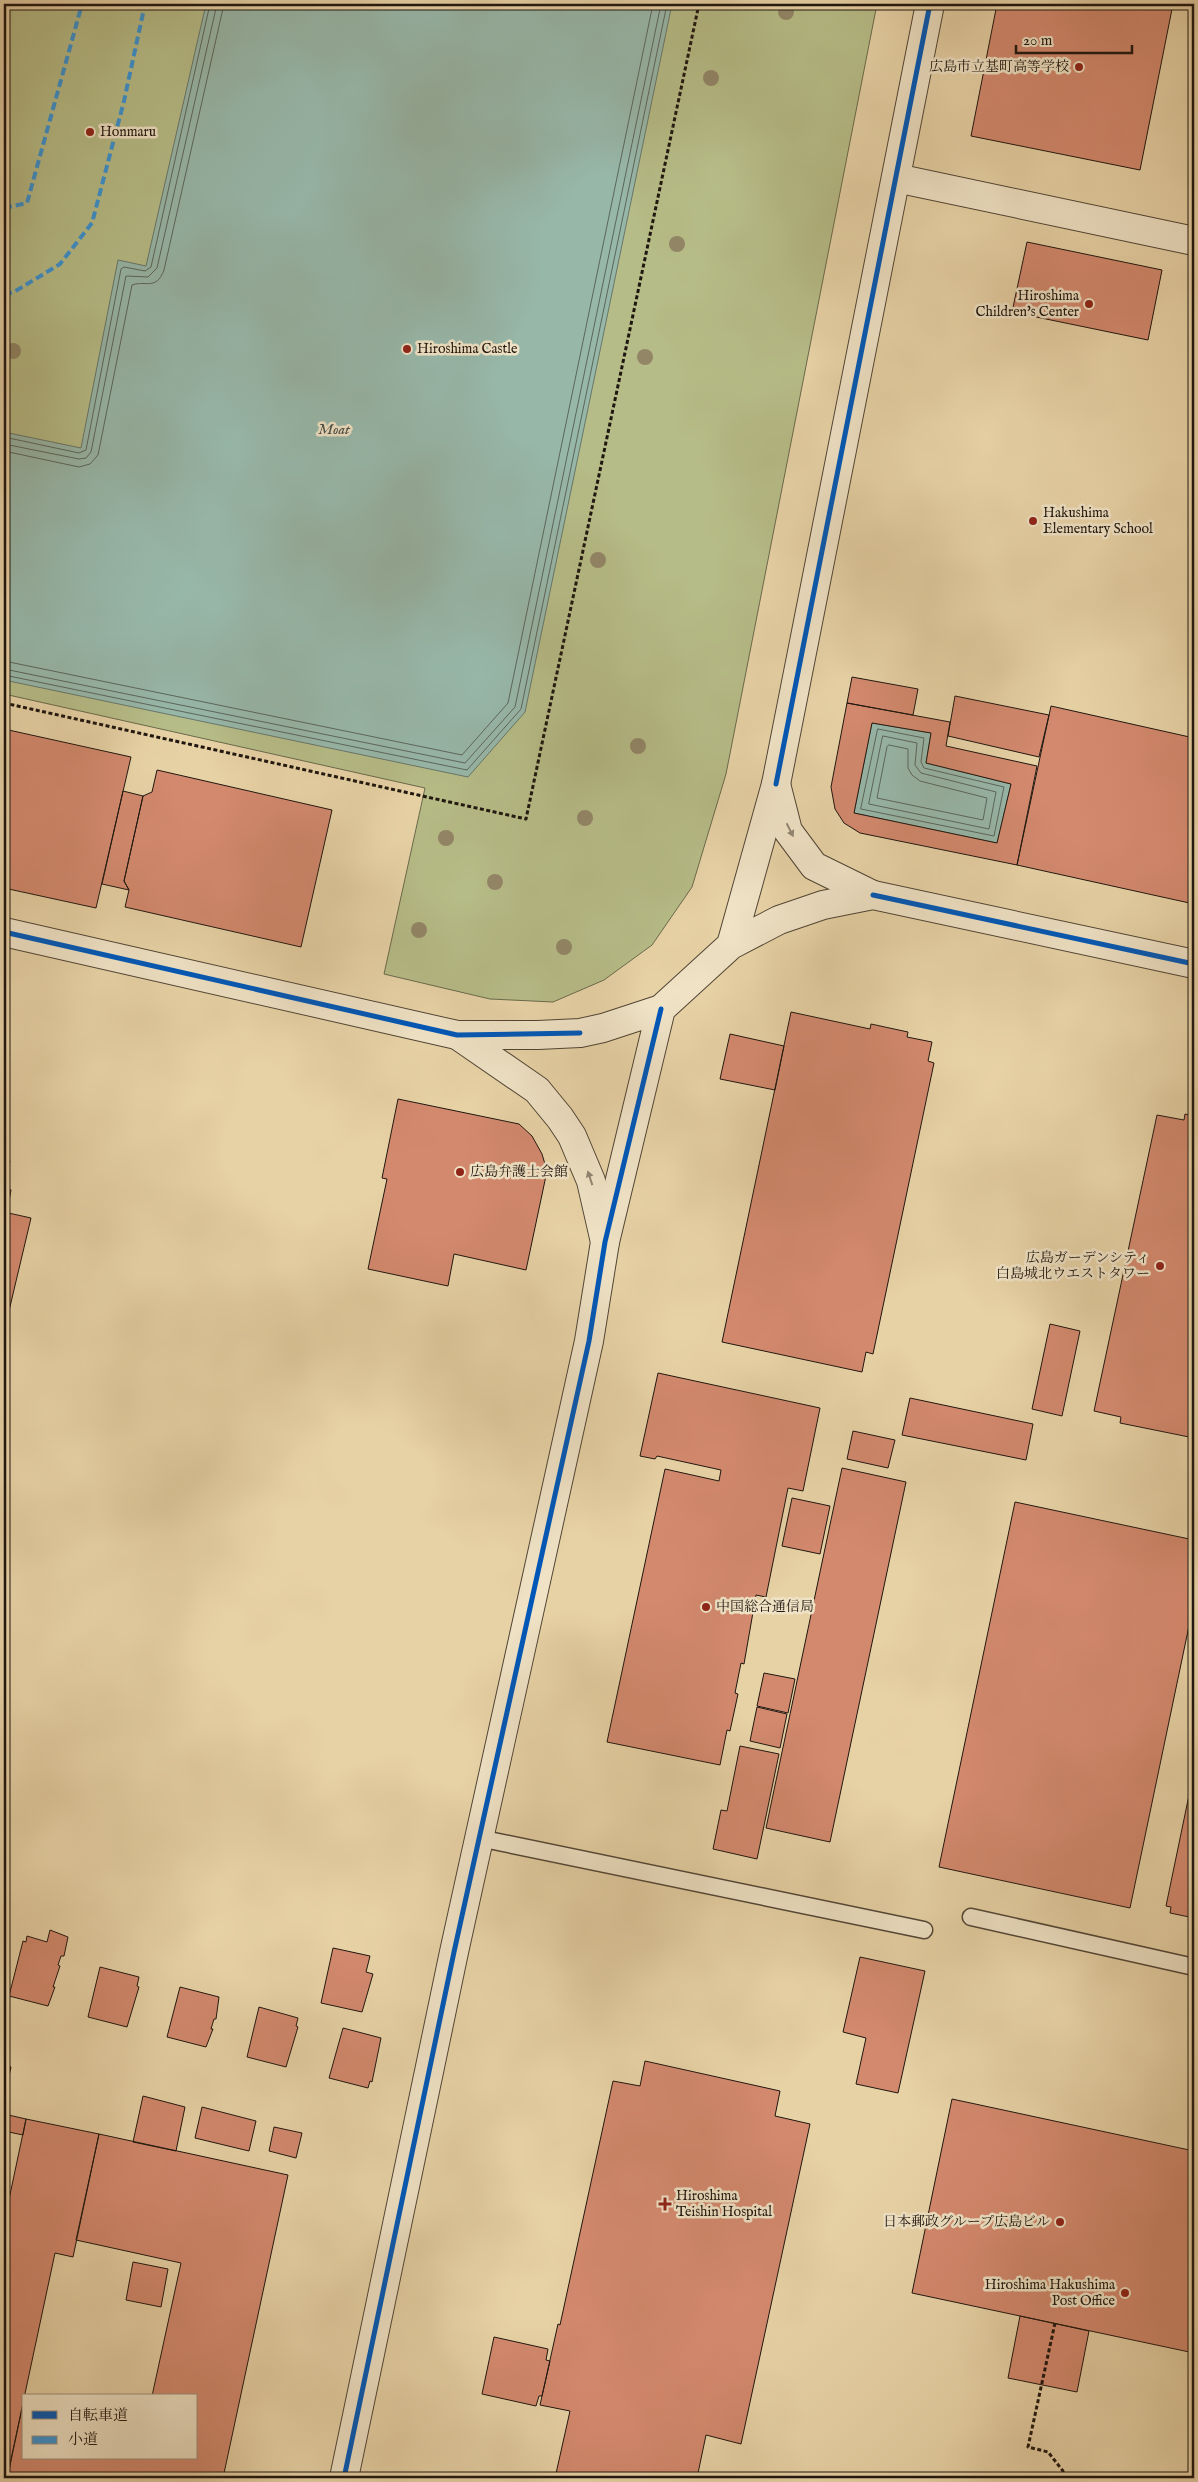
<svg xmlns="http://www.w3.org/2000/svg" width="1198" height="2482" viewBox="0 0 1198 2482" font-family="'IM FELL English','Noto Serif JP',serif">
	<style>
		.green { fill: #b6bc87; stroke: #6a694b }
		.water { fill: #97b7a9; stroke: #67776b }
		.lines { fill: none; stroke-linecap: round; stroke-linejoin: round }
		.shore { stroke: #5b665c; stroke-width: 1 }
		.building { fill: #d3896e; stroke: #1f160f; fill-rule: evenodd }
		.service-casing { stroke: #514535; stroke-width: 19 }
		.minor-casing { stroke: #514535; stroke-width: 30 }
		.tertiary-casing { stroke: #514535; stroke-width: 30 }
		.path { stroke: #1f160f; stroke-width: 3; stroke-dasharray: 4 2.5; stroke-linecap: butt }
		.service { stroke: #efe2c5; stroke-width: 16 }
		.minor { stroke: #efe2c5; stroke-width: 28 }
		.tertiary { stroke: #efe2c5; stroke-width: 28 }
		.quiet { stroke: #3a93d2; stroke-width: 4; stroke-dasharray: 8 4; stroke-linecap: butt }
		.cycleway-casing { stroke: #efe2c5; stroke-width: 8 }
		.cycleway { stroke: #0057b8; stroke-width: 5 }
		.tree { fill: #928667 }
		.oneway { fill: #918673 }
		.poi-dot { fill: #8f2418; stroke: #efe2c5; stroke-width: 2 }
		.labels { text-anchor: middle; dominant-baseline: central; stroke-width: 5; stroke-linejoin: round; paint-order: stroke }
		.poi-label { font-size: 14px; fill: #1f160f; stroke: #efe2c5; text-anchor: start }
		.water-label { font-size: 15px; font-style: italic; fill: #494e45; stroke: #efe2c5 }
	</style>
	<rect width="100%" height="100%" fill="#e7d2a6"/>
	<filter id="stains"><feTurbulence type="fractalNoise" baseFrequency=".004" numOctaves="4"/><feColorMatrix values="0 0 0 0 .2 0 0 0 0 .09 0 0 0 0 .02 0 0 0 .5 -.17"/></filter>
	<radialGradient id="worn" r=".72"><stop offset=".6" stop-color="#630" stop-opacity="0"/><stop offset="1" stop-color="#630" stop-opacity=".3"/></radialGradient>
	<path class="green" d="M4,4h873l-151,770 -34,113 -40,58 -48,35 -51,22 -63,-3 -106,-25 41,-186 -421,-94z"/>
	<path class="water" d="M206,4h466l-147,708 -57,65 -464,-97v-248l77,16 37,-188 28,6z
		M872,723l59,10 -5,30 85,21 -14,59 -143,-30z"/>
	<g class="lines">
		<path class="shore" d="M4,437l75,16 7,-3 35,-181 3,-2 21,4 6,-4 59,-263
			M4,444l75,15 7,-1 5,-6 35,-176 22,1 9,-9 60,-264
			M4,451l75,16 11,-3 8,-9 34,-170c14,-5 24,6 32,-15l60,-266
			M4,661l458,94 46,-52 145,-699
			M4,669l461,94 50,-56 146,-703
			M4,675l463,95 54,-61 146,-705
			M878,729l46,9 -3,24 3,6 80,19 -10,49 -133,-27z
			M883,736l34,7 -2,22 6,8 75,19 -7,37 -120,-25z
			M889,745l19,4v19l4,7 8,6 67,17 -4,22 -106,-22 10,-51z"/>
	</g>
	<path class="building" d="M997,4h176l-33,166 -169,-34z
		M1027,242l135,28 -14,70 -136,-28z
		M852,677l66,12 -5,26 -66,-12z
		M955,696l94,19 -10,42 -91,-21z
		M847,703l103,19 -4,24 91,20 -20,99 -157,-32 -16,-10 -9,-14 -4,-22zM872,723l59,10 -5,30 85,21 -14,59 -143,-30z
		M1051,706l143,32v166l-177,-39z
		M4,729l127,28 -35,151 -92,-20z
		M157,770l175,40 -31,137 -176,-40 4,-17 -5,-9 19,-85 9,-4z
		M123,791l20,5 -19,85 5,9 -27,-6z
		M791,1012l79,17 1,-5 37,8 -1,5 25,5 -4,19 6,2 -61,291 -7,-2 -4,20 -140,-30z
		M730,1034l54,12 -9,44 -55,-11z
		M398,1099l121,25 13,12 10,18 5,17 -21,99 -72,-16 -6,32 -80,-17 19,-90 -5,-1z
		M1185,1114l9,2v322l-74,-15 1,-6 -27,-6 63,-296 27,5z
		M4,1160l6,1 -6,24 7,5 -4,22 -3,-1z
		M4,1212l27,6 -27,114z
		M1050,1324l30,7 -18,85 -30,-7z
		M658,1373l162,35 -17,83 -15,-3 -22,109 -10,-2 -12,69 -3,-1 -6,30 3,1 -8,37 -3,-1 -7,35 -113,-23 58,-273 54,12 2,-11 -64,-14 -2,3 -15,-3z
		M910,1398l123,26 -7,36 -124,-25z
		M853,1431l42,9 -7,28 -41,-9z
		M842,1468l64,14 -76,360 -64,-14z
		M792,1498l38,8 -10,48 -38,-8z
		M1015,1502l179,38v62l-64,306 -191,-41z
		M764,1673l31,6 -7,34 -31,-7z
		M757,1707l30,7 -7,34 -30,-7z
		M740,1746l39,8 -22,105 -44,-10 8,-39 6,1z
		M1194,1771v147l-24,-5 1,-6 -5,-1z
		M50,1930l18,7 -4,19h-3l-3,9 2,1 -7,21h2l-7,19 -39,-10 14,-55 3,1 1,-6 20,6z
		M333,1948l37,8 -4,16 7,2 -11,38 -41,-9z
		M860,1957l65,14 -27,122 -42,-9 10,-46 -23,-6z
		M100,1967l39,10 -2,9 2,1 -12,40 -39,-10z
		M180,1987l39,10 -3,22h-2l-3,10h2l-7,18 -39,-10z
		M259,2007l39,11 -2,8 2,1 -12,40 -39,-10z
		M343,2028l38,10 -9,44 -2,-1 -2,7 -39,-10z
		M645,2061l135,30 -5,25 35,8 -69,320 -35,-9 -9,43h-142l15,-67 -30,-6 18,-81 2,1 53,-244 27,5z
		M4,2065l7,2 -7,31z
		M143,2096l42,11 -9,44 -43,-9z
		M952,2099l242,52v202l-282,-60z
		M202,2107l54,14 -7,30 -54,-13z
		M4,2114l22,5 -3,16 -19,-4z
		M26,2119l73,15 -26,123 -18,-4 -48,225h-3v-255z
		M274,2127l28,6 -6,25 -27,-7z
		M99,2134l189,41 -65,303h-199l-16,-3 16,-76v59h172v-62h-44l29,-133 -105,-23z
		M133,2262l35,7 -7,38 -35,-7z
		M1020,2316l69,15 -12,61 -69,-14z
		M494,2337l54,12 -2,11 4,1 -8,35h-3l-3,10 -54,-12z"/>
	<g class="lines">
		<defs>
			<path id="service" d="M479,1838l445,92
				M971,1917l223,50"/>
			<path id="minor" d="M896,178l298,63
				M776,784l12,47 26,35 59,29
				M457,1035l80,55 23,28 12,18 19,45 14,61"/>
			<path id="tertiary" d="M4,932l453,103h81l42,-2 23,-5 58,-19 70,-64 48,-25 44,-15 50,-10 321,69
				M731,945l45,-161 154,-780
				M344,2478l110,-526 135,-611 16,-99 56,-233"/>
		</defs>
		<use href="#service" class="service-casing"/>
		<use href="#minor" class="minor-casing"/>
		<use href="#tertiary" class="tertiary-casing"/>
		<path class="path" d="M4,703l522,116 173,-815
			M1055,2323l-27,124 20,5 15,19 -2,7"/>
		<use href="#service" class="service"/>
		<use href="#minor" class="minor"/>
		<use href="#tertiary" class="tertiary"/>
		<path class="quiet" d="M4,208l23,-5 55,-199
			M4,294l10,-2 46,-28 32,-41 32,-122 21,-97"/>
		<defs>
			<path id="cycleway" d="M776,784l154,-780
				M873,895l321,69
				M4,932l453,103 123,-2
				M344,2478l110,-526 135,-611 16,-99 56,-233"/>
		</defs>
		<use href="#cycleway" class="cycleway-casing"/>
		<use href="#cycleway" class="cycleway"/>
	</g>
	<g class="tree">
		<circle cx="786" cy="12" r="8"/>
		<circle cx="711" cy="78" r="8"/>
		<circle cx="677" cy="244" r="8"/>
		<circle cx="13" cy="351" r="8"/>
		<circle cx="645" cy="357" r="8"/>
		<circle cx="598" cy="560" r="8"/>
		<circle cx="638" cy="746" r="8"/>
		<circle cx="585" cy="818" r="8"/>
		<circle cx="446" cy="838" r="8"/>
		<circle cx="495" cy="882" r="8"/>
		<circle cx="419" cy="930" r="8"/>
		<circle cx="564" cy="947" r="8"/>
	</g>
	<defs><path id="oneway-solid" d="M-6-.8H1V-3.2L6.5 0L1 3.2V.8H-6Z" transform="scale(1.25)"/></defs>
	<g class="oneway">
		<use href="#oneway-solid" transform="translate(790 830) rotate(63)"/>
		<use href="#oneway-solid" transform="translate(590 1178) rotate(-108)"/>
	</g>
	<g class="poi-dot">
		<circle cx="1079" cy="67" r="5"/>
		<circle cx="90" cy="132" r="5"/>
		<circle cx="1089" cy="304" r="5"/>
		<circle cx="407" cy="349" r="5"/>
		<circle cx="1033" cy="521" r="5"/>
		<circle cx="460" cy="1172" r="5"/>
		<circle cx="1160" cy="1266" r="5"/>
		<circle cx="706" cy="1607" r="5"/>
		<path d="M662.5 2196.5h5v5h5v5h-5v5h-5v-5h-5v-5h5z"/>
		<circle cx="1060" cy="2222" r="5"/>
		<circle cx="1125" cy="2293" r="5"/>
	</g>
	<g class="labels">
		<g class="poi-label">
			<text x="1069" y="67" text-anchor="end">広島市立基町高等学校</text>
			<text x="100" y="132">Honmaru</text>
			<text x="1079" y="296" text-anchor="end">Hiroshima<tspan x="1079" dy="16">Children's Center</tspan></text>
			<text x="417" y="349">Hiroshima Castle</text>
			<text x="1043" y="513">Hakushima<tspan x="1043" dy="16">Elementary School</tspan></text>
			<text x="470" y="1172">広島弁護士会館</text>
			<text x="1150" y="1258" text-anchor="end">広島ガーデンシティ<tspan x="1150" dy="16">白島城北ウエストタワー</tspan></text>
			<text x="716" y="1607">中国総合通信局</text>
			<text x="676" y="2196">Hiroshima<tspan x="676" dy="16">Teishin Hospital</tspan></text>
			<text x="1050" y="2222" text-anchor="end">日本郵政グループ広島ビル</text>
			<text x="1115" y="2285" text-anchor="end">Hiroshima Hakushima<tspan x="1115" dy="16">Post Office</tspan></text>
		</g>
		<g class="water-label">
			<text x="334" y="429">Moat</text>
		</g>
	</g>
	<rect width="1198" height="2482" fill="none" stroke="#e7d2a6" stroke-width="20"/>
	<rect x="5" y="5" width="1188" height="2472" fill="none" stroke="#1f160f" stroke-width="2.5"/>
	<rect x="10" y="10" width="1178" height="2462" fill="none" stroke="#1f160f"/>
	<rect x="22" y="2394" width="175" height="65" fill="#efe2c5" stroke="#9c907c"/>
	<rect x="32" y="2411" width="25" height="8" fill="#0057b8" stroke="#9c907c"/>
	<text x="68" y="2420" font-size="15" fill="#1f160f">自転車道</text>
	<rect x="32" y="2436" width="25" height="8" fill="#3a93d2" stroke="#9c907c"/>
	<text x="68" y="2444" font-size="15" fill="#1f160f">小道</text>
	<path d="M1016 45v8h116v-8" fill="none" stroke="#1f160f" stroke-width="2.5"/>
	<text x="1023" y="45" font-size="15" fill="#1f160f" stroke="#efe2c5" stroke-width="4" paint-order="stroke">20 m</text>
	<rect width="100%" height="100%" filter="url(#stains)"/>
	<rect width="100%" height="100%" fill="url(#worn)"/>
</svg>
